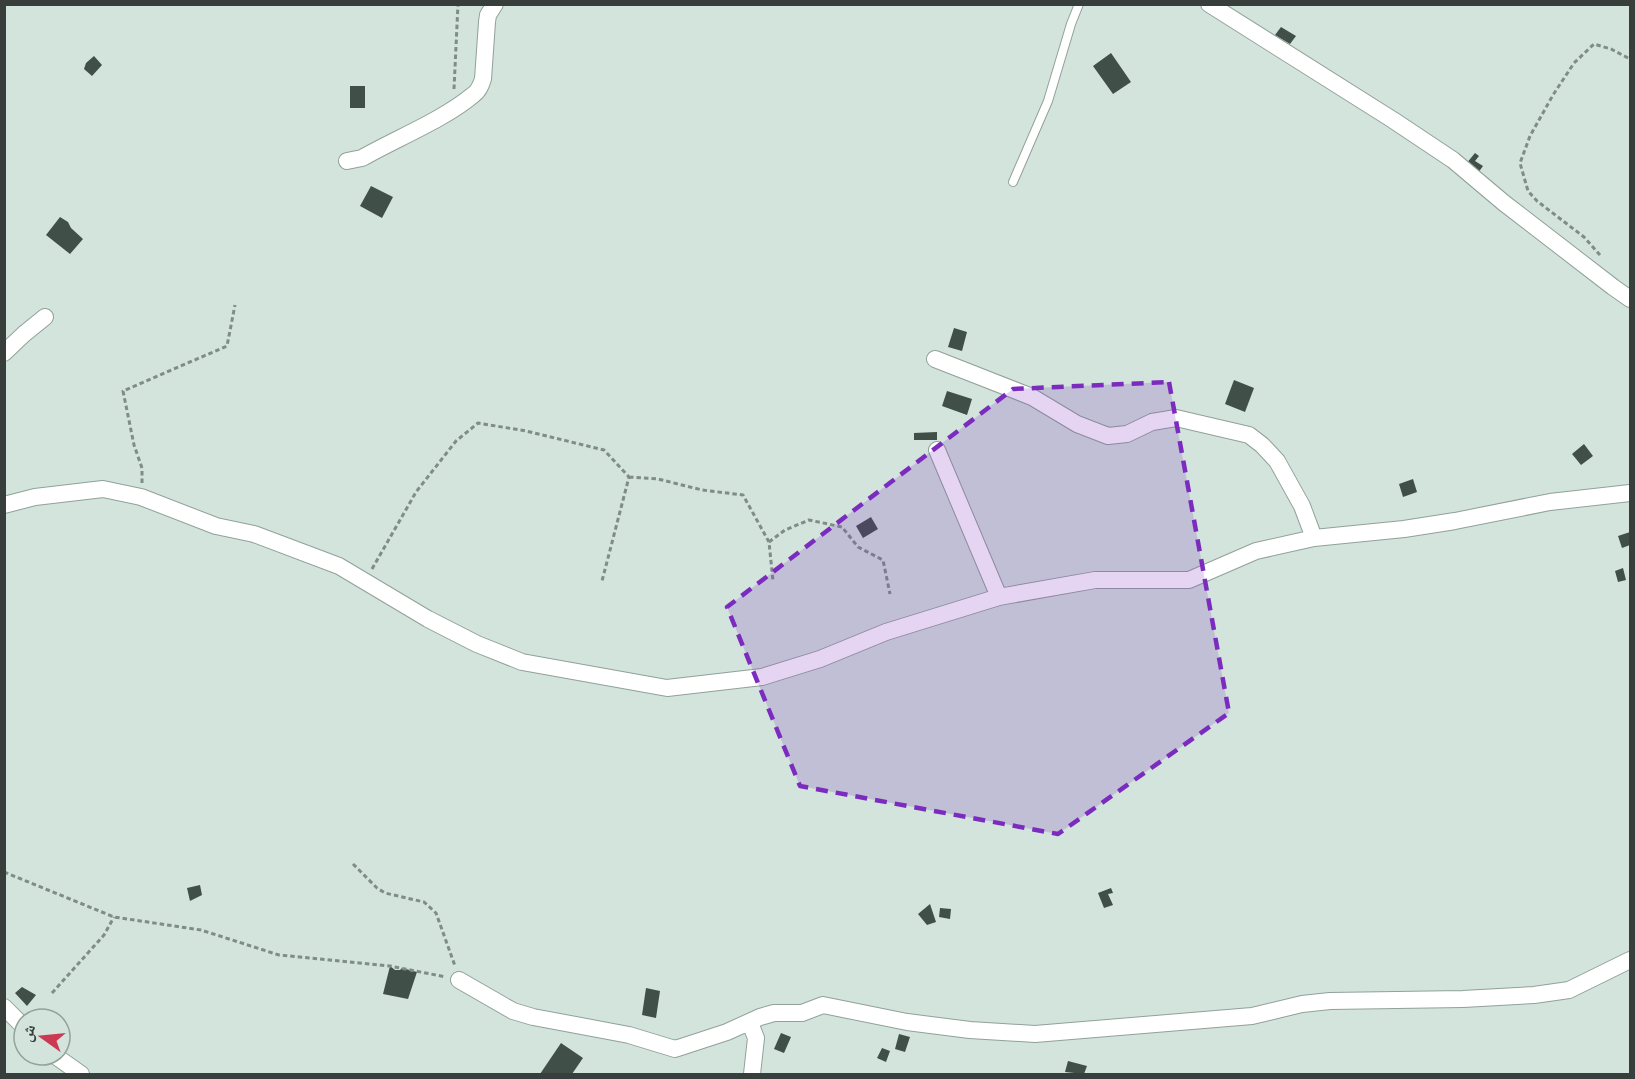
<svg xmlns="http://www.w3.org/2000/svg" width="1635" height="1079" viewBox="0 0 1635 1079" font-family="'Titillium Web','Noto Naskh Arabic',sans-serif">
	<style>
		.building { fill: #404f48 }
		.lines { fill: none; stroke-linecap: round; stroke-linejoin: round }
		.service-casing { stroke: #91a19a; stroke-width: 10 }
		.minor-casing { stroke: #91a19a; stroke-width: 18 }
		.path { stroke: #808c87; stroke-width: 3; stroke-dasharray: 4.5 3; stroke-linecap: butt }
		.service { stroke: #fff; stroke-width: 8 }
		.minor { stroke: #fff; stroke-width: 16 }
		.marked { fill: #7b2cbf; fill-opacity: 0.2; stroke: #7b2cbf; stroke-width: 4.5; stroke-dasharray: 12 8; stroke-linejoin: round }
	</style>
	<rect width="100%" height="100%" fill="#d2e4dc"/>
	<path class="building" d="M1281,27l15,9 -6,8 -15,-9z
		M1111,53l20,29 -18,12 -20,-28z
		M94,56l8,9 -10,11 -8,-7 2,-6z
		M350,86h15v22h-15z
		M1475,153l4,3 -4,5 8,5 -5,7 -12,-9z
		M371,186l22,11 -11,21 -22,-12z
		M60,217l8,5 3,6 12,11 -13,15 -24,-19z
		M954,328l13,4 -5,19 -14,-4z
		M1234,380l20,8 -9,24 -20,-8z
		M947,391l25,8 -5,16 -25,-9z
		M937,432v8h-23v-7z
		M1584,444l9,12 -12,9 -9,-11z
		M1413,479l4,13 -14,5 -4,-13z
		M871,517l7,12 -15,9 -7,-12z
		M1630,532v13l-8,3 -4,-12z
		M1623,568l3,12 -8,2 -3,-11z
		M200,885l2,10 -12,6 -3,-13z
		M1111,888l2,5 -5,1 5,11 -9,3 -6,-15z
		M930,904l6,18 -9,3 -9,-11z
		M940,908l11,1 -1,10 -11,-2z
		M390,966l5,4h5l2,-2 15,4 -9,27 -25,-5z
		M22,987l14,8 -9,11 -12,-13z
		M646,988l14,3 -4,27 -14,-3z
		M781,1033l10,4 -7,16 -10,-4z
		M899,1034l11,3 -5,15 -10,-3z
		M561,1043l22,15 -11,16h-32z
		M882,1048l8,3 -4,11 -9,-4z
		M1068,1061l19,5 -3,8 -19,-2z"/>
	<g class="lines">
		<defs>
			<path id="service" d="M1013,182l35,-81 23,-77 8,-20"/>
			<path id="minor" d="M1209,4l184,116 60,40 51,43 109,84 17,12
				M347,161l15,-3c35,-20 81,-38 111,-63 6,-4 8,-10 10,-16l4,-57 1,-7 7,-11
				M4,353l20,-19 21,-17
				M935,359l97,38 45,27 31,12 19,-2 25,-12 24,-4 73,17 13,10 15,16 25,45 12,32
				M937,450l62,147
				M4,505l31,-8 68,-8 38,8 75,29 38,8 85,32 89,53 49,25 45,18 145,26 95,-11 58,-18 66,-27 113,-35 96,-17h94l67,-29 58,-13 90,-9 51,-8 95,-19 80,-9
				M459,980l54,31 20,6 96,18 46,14 52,-17 33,-15 14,-4h28l21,-8 84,17 63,8 65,4 217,-18 50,-12 28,-3 133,-2 71,-4 35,-5 61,-30
				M4,1007l20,20
				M750,1023l6,15 -4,36
				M54,1055l27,19"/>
		</defs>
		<use href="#service" class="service-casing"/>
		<use href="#minor" class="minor-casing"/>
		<path class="path" d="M454,89l4,-85
			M1600,255l-16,-18 -47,-36 -9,-10 -8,-28 10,-27 23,-41 21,-32 20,-19 17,5 19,10
			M629,477l29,2 44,11 41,5 26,47 4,39
			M142,483v-15l-8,-23 -11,-54 104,-45 8,-41
			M769,542l16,-12 24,-10 33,7 16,20 25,13 7,34
			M372,569l44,-77 40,-51 22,-18 48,8 78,19 25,27 -27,104
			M353,864l24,24 8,5 39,9 12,11 19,53
			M4,872l110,45 87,13 78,25 111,11 56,11
			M52,993l52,-58 10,-18"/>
		<use href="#service" class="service"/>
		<use href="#minor" class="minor"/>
	</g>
	<path class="marked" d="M1169,382l60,331 -171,121 -258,-48 -73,-179 286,-218z"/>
	<rect width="1635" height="1079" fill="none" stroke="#373e3b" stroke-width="12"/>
	<g transform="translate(42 1037) rotate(285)"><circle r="28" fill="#d2e4dc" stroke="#94a29c" stroke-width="1.5"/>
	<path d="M0-4.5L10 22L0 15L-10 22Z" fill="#cb3a52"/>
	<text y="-9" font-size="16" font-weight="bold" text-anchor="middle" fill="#373e3b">ش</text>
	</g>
</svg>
